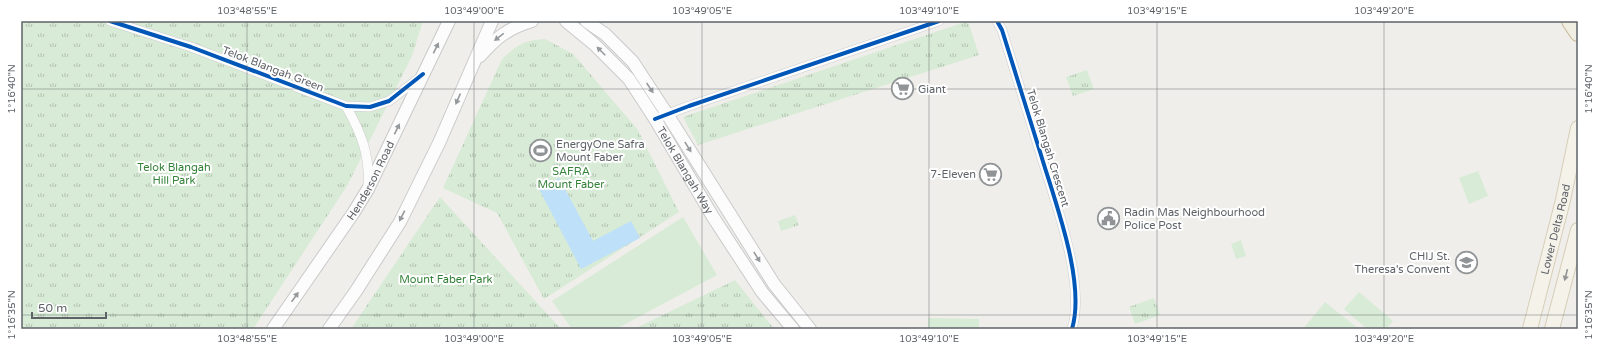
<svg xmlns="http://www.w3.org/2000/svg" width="1599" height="350" viewBox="0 0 1599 350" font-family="'Varela Round',sans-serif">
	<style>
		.green { fill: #d8ebd6 }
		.park { fill: url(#park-tufts) }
		.water { fill: #bfe0f9 }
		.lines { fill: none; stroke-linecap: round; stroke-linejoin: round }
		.minor-casing { stroke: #cbcccc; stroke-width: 10 }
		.secondary-casing { stroke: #cacacb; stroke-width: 14 }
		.primary-casing { stroke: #d7ceb8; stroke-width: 16 }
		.motorway-casing { stroke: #c8b996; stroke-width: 18 }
		.minor { stroke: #fdfcfc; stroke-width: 9 }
		.secondary { stroke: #fdfcfc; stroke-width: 12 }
		.primary { stroke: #f4f2e9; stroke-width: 14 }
		.motorway { stroke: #f0ede3; stroke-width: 16 }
		.cycleway-casing { stroke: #fff; stroke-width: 6 }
		.cycleway { stroke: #0057b8; stroke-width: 4 }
		.oneway { fill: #96999c }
		.oneway2 { fill: #939595 }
		.ticks { fill: none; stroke: #5f6368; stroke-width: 1; stroke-opacity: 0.45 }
		.labels { text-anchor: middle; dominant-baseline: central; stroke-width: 4; stroke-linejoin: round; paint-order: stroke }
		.street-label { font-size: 11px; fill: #5f6368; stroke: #fff }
		.poi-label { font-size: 11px; fill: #5f6368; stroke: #fff; text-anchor: start }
		.park-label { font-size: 11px; fill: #348238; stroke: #fff }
		.neatline { fill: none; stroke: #5f6368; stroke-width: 1.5 }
		.ticks-label { font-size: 10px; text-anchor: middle; fill: #5f6368 }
	</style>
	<defs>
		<pattern id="park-tufts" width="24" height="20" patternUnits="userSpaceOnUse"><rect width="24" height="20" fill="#d8ebd6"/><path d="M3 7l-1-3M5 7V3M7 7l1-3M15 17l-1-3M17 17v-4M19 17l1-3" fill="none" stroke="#b2c2b1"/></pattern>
	</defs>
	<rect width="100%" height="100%" fill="#efeeea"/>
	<path class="green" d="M1478,171l10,25 -19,8 -10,-26z
		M683,217l34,58 -101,54h-44l-20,-28z
		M1241,240l5,16 -10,3 -5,-15z
		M1359,292l34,29 -7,8h-19l-23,-20z
		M1325,302l34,27h-56z
		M928,318l51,1v10h-51z"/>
	<path class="park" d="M21,21h402l-11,35 -65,130 -94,143h-232z
		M968,21l11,34 -281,90 -15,-28z
		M545,39l28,15 65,76 41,82 -135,87 -47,-86 -54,-25 59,-129c17,-15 20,-18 43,-20z
		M1087,70l7,19 -21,7 -7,-19z
		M440,197l121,132h-210z
		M795,215l4,10 -18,6 -3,-10z
		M735,280l39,49h-140z
		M1154,298l6,17 -25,9 -6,-17z"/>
	<path class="water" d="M559,178l34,63 38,-20 9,17 -59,31 -42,-80z"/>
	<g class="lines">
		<defs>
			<path id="minor" d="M110,21l81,26 155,59 24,1 19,-6 33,-25
				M997,21l5,9c13,42 26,83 39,125 14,47 45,127 31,174
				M346,106c15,27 24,48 22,80
				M655,119l34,-13 250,-85"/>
			<g id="secondary">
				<path id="s1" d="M566,21l28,23 35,35 26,40 58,98 49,75 31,37"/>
				<path d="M586,21l19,13 28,28 34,52 107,170 36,45"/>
				<path d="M480,56c16,-18 28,-28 52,-35"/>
				<path id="s2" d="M273,329l81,-117 14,-23 81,-168"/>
				<path d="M329,329l27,-38 44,-69 39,-79 53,-122"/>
			</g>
			<g id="primary">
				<path id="s3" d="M1530,329l33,-129 15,-72"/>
				<path d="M1552,329l26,-99"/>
			</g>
			<path id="motorway" d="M1570,21l8,12"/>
		</defs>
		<use href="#minor" class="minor-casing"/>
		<use href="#secondary" class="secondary-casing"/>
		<use href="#primary" class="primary-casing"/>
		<use href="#motorway" class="motorway-casing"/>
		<use href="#minor" class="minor"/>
		<use href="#secondary" class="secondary"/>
		<use href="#primary" class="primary"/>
		<use href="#motorway" class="motorway"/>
		<defs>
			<path id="cycleway" d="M110,21l81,26 155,59 24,1 19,-6 34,-27
				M997,21l5,9c13,42 26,83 39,125 14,47 45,127 31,174
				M655,119l34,-13 250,-85"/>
		</defs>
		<use href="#cycleway" class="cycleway-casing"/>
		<use href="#cycleway" class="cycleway"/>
	</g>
	<defs><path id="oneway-solid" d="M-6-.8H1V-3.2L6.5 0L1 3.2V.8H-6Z"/></defs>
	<g class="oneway">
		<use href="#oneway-solid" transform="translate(499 37) rotate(142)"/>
		<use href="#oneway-solid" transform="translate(436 48) rotate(-64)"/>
		<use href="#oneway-solid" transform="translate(601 51) rotate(-135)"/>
		<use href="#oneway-solid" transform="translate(650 88) rotate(56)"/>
		<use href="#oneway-solid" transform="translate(458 99) rotate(114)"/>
		<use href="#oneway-solid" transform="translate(397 129) rotate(-64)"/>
		<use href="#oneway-solid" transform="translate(688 147) rotate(58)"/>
		<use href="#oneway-solid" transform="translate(402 216) rotate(117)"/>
		<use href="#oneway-solid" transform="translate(757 257) rotate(58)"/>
		<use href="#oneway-solid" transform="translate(295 297) rotate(-55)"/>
	</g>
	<use class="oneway2" href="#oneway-solid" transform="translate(1566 275) rotate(104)"/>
	<path class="ticks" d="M247,21v308M474,21v308M702,21v308M929,21v308M1157,21v308M1384,21v308M21,89h1557M21,315h1557"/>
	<defs>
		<symbol id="supermarket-ring" viewBox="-11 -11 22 22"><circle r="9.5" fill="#fff" stroke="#919496" stroke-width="1.5"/><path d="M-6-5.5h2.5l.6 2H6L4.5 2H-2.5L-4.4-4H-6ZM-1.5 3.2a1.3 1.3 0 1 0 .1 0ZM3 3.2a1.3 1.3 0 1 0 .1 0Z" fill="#919496"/></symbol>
		<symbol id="stadium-ring" viewBox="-11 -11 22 22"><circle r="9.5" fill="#fff" stroke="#919496" stroke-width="1.5"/><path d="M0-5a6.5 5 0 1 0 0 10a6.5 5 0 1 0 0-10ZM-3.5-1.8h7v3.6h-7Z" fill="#919496"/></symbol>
		<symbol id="civic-ring" viewBox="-11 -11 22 22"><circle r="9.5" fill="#fff" stroke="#919496" stroke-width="1.5"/><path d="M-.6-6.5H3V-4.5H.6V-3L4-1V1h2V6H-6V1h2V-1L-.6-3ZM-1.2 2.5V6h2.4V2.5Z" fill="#919496"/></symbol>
		<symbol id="school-ring" viewBox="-11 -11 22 22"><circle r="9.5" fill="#fff" stroke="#919496" stroke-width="1.5"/><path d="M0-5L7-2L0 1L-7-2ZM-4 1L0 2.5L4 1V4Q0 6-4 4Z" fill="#919496"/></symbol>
	</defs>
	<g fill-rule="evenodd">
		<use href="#supermarket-ring" x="890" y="76" width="25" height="25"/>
		<use href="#stadium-ring" x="528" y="138" width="25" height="25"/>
		<use href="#supermarket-ring" x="978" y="162" width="25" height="25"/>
		<use href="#civic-ring" x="1096" y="206" width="25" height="25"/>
		<use href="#school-ring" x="1454" y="250" width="25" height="25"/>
	</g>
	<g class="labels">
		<g class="street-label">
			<text transform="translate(273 69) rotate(21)">Telok Blangah Green</text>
			<text transform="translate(1048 148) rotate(73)">Telok Blangah Crescent</text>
			<text stroke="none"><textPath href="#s1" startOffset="193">Telok Blangah Way</textPath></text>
			<text stroke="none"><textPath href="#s2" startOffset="178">Henderson Road</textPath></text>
			<text stroke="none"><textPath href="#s3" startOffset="103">Lower Delta Road</textPath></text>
		</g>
		<g class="poi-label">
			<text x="918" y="89">Giant</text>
			<text x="556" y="144">EnergyOne Safra<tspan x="556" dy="13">Mount Faber</tspan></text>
			<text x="976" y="174" text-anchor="end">7-Eleven</text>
			<text x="1124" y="212">Radin Mas Neighbourhood<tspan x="1124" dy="13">Police Post</tspan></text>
			<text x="1450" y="256" text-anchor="end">CHIJ St.<tspan x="1450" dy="13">Theresa's Convent</tspan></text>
		</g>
		<g class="park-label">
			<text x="174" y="167">Telok Blangah<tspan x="174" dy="13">Hill Park</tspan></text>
			<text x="571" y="171">SAFRA<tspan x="571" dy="13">Mount Faber</tspan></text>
			<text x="446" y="279">Mount Faber Park</text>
		</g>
	</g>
	<rect width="1599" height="350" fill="none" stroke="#ffffff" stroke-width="44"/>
	<path d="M32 312v6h74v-6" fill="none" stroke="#5f6368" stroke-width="2"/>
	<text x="38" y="312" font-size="12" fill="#5f6368" stroke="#ffffff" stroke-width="3" paint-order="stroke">50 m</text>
	<rect x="22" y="22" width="1555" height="306" class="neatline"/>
	<g class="ticks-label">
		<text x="247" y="14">103°48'55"E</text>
		<text x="474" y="14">103°49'00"E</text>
		<text x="702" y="14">103°49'05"E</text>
		<text x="929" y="14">103°49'10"E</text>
		<text x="1157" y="14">103°49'15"E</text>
		<text x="1384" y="14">103°49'20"E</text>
		<text transform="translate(11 89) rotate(-90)" y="4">1°16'40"N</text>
		<text transform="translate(1588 89) rotate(-90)" y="4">1°16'40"N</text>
		<text transform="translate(11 315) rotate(-90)" y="4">1°16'35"N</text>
		<text transform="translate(1588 315) rotate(-90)" y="4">1°16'35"N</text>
		<text x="247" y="342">103°48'55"E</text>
		<text x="474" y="342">103°49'00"E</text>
		<text x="702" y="342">103°49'05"E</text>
		<text x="929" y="342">103°49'10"E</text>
		<text x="1157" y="342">103°49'15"E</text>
		<text x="1384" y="342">103°49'20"E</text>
	</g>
</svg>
